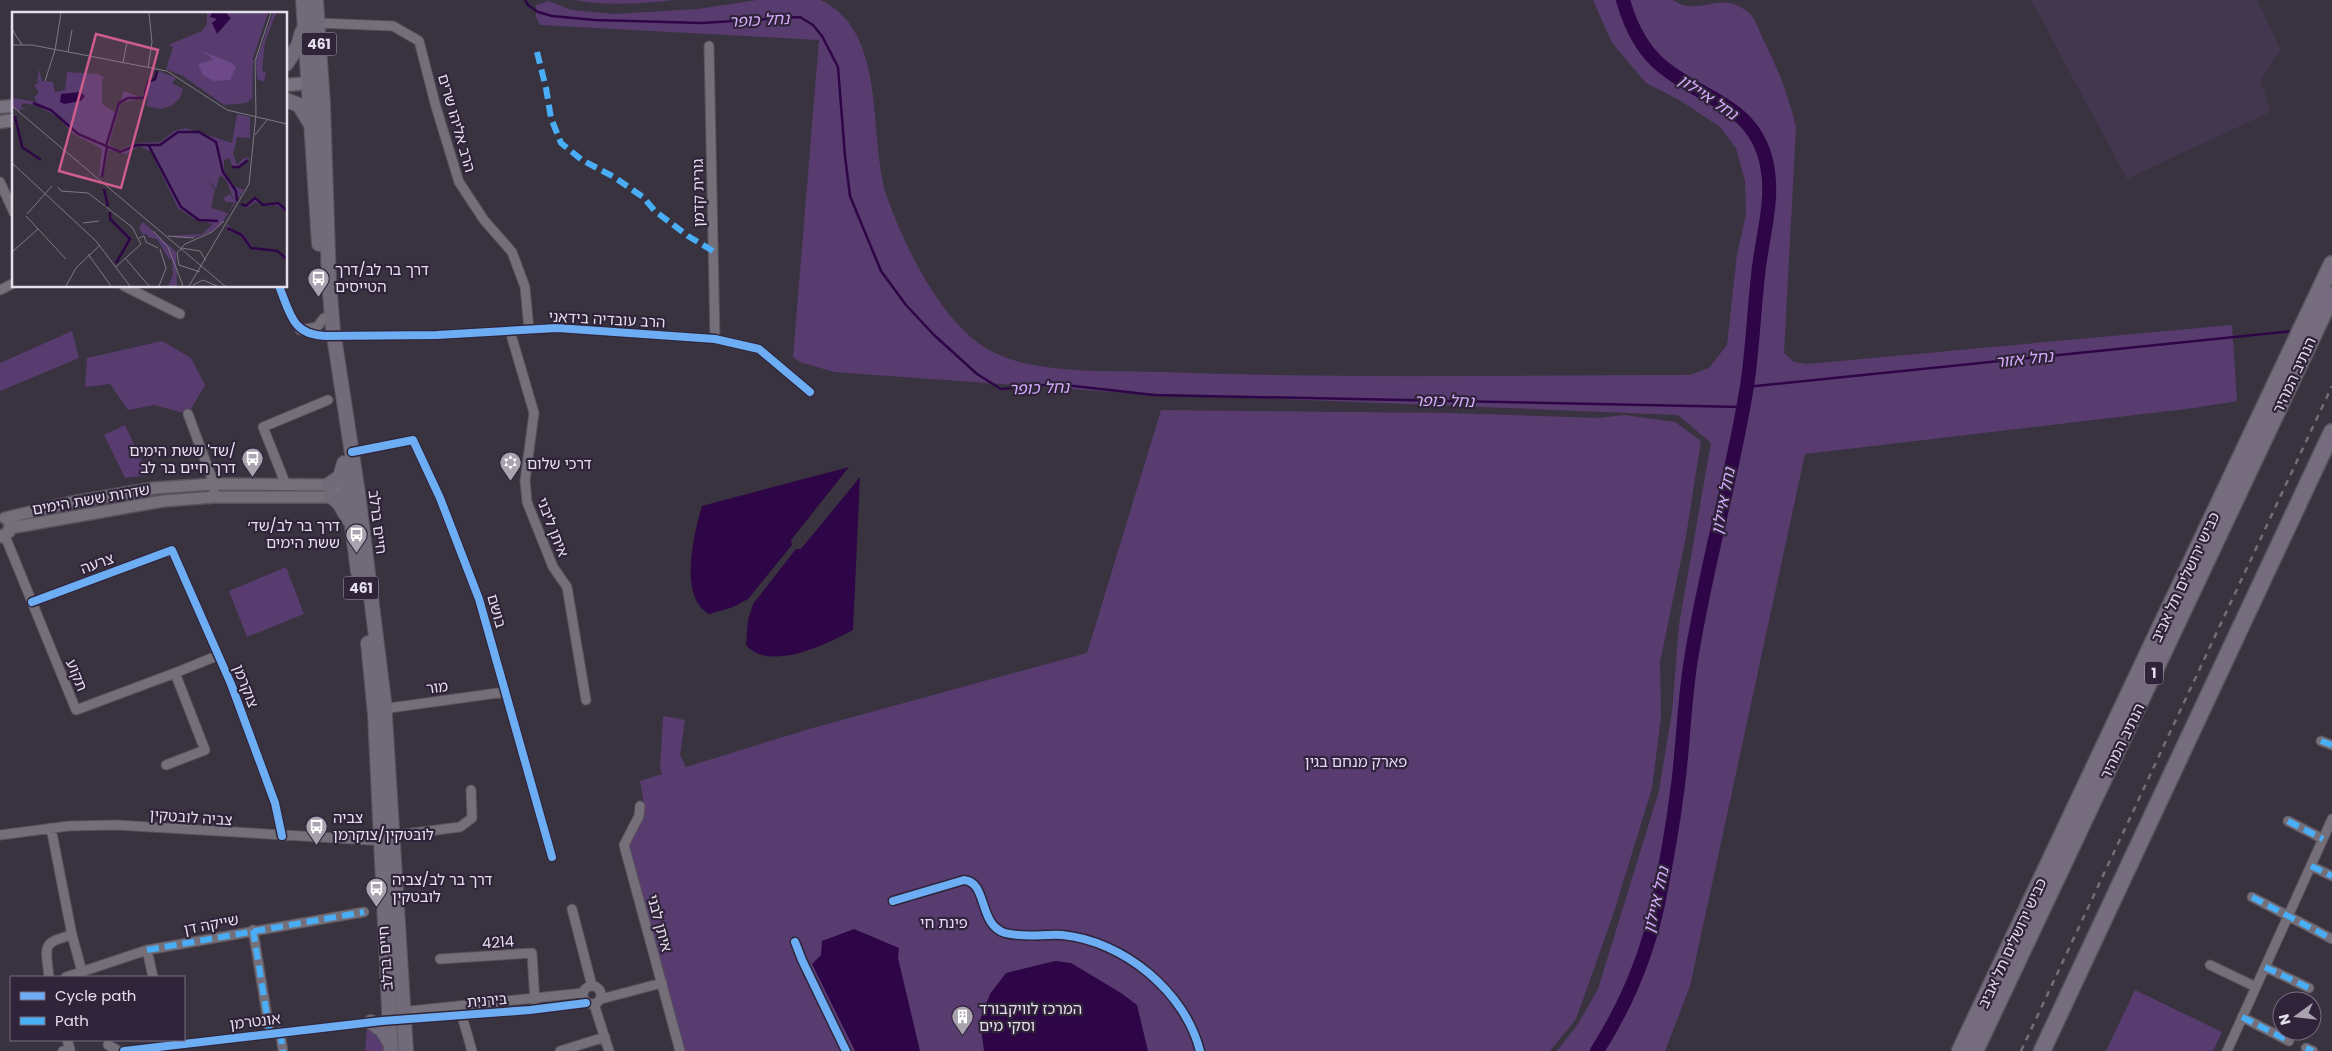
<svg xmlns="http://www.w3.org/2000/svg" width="2332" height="1051" viewBox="0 0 2332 1051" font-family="Poppins,'Noto Sans Hebrew',sans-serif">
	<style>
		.built { fill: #43364f }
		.green { fill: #583c70 }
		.water { fill: #2e0546 }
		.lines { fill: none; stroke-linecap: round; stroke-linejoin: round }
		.stream { stroke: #2e0546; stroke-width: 2.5 }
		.river { stroke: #2e0546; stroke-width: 14 }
		.minor-casing { stroke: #58525d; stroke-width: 11 }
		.tertiary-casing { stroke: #58525d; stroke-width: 14 }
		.secondary-casing { stroke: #58525d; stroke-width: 15 }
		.primary-casing { stroke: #58525d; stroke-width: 16 }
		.motorway-casing { stroke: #58525d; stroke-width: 19 }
		.minor { stroke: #746f79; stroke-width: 9 }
		.tertiary { stroke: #746f79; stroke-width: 11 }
		.secondary { stroke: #78717e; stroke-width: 12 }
		.primary { stroke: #716a78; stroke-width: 14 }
		.motorway { stroke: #756d7e; stroke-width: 16 }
		.rail { stroke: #746e78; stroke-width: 2.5; stroke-dasharray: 6 6; stroke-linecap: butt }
		.quiet { stroke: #49aef6; stroke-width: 6; stroke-dasharray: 12 6; stroke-linecap: butt }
		.cycleway-casing { stroke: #2f2439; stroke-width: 11 }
		.cycleway { stroke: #6dadf4; stroke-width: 8 }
		.labels { text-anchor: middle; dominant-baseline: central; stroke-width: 4.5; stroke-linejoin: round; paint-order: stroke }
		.shield { fill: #2f2439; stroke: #aea6b6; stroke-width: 1 }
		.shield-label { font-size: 14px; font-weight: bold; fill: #e5deec }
		.street-label { font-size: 15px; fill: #e5deec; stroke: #2f2439 }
		.poi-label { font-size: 15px; fill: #e5deec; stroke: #2f2439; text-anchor: start }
		.park-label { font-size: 15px; fill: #e9d4fe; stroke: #2f2439 }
		.water-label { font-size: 16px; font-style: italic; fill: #d8acfe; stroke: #2f2439 }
		.inset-river { fill: none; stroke: #2e0546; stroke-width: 2.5 }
		.inset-road { fill: none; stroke: #7e7784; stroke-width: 1 }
		.view { fill: #ce5d8e; fill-opacity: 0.15; stroke: #ce5d8e; stroke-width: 2.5 }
		.inset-edge { fill: none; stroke: #e5deec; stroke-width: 2.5 }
	</style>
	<rect width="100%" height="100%" fill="#39333f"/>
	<path class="built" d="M2031,0h226l24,50 -20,29 9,33 -143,67z"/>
	<path class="green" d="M574,0h100c-34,4 -67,6 -100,0z
		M757,0h63c69,31 47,137 67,197 18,50 55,128 104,154 44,24 120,19 170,21 176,7 352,3 529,3l19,-7 18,-23 10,-91 9,-39 -1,-34 -9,-33 -16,-21 -39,-26 -35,-18 -34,-40 -19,-43h80c21,14 36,0 56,3 8,1 18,7 23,13 5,7 8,17 12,25 14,28 25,55 32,87l-12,225 10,9 13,2 425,-39 5,76 -43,7 -389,46 -115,532 -25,65h-108l21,-27 20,-35 61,-198 13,-79 7,-87 32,-182 -33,-28 -566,-23 -278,-20 -34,-10 -7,-5 26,-317 -279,-15 -4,-8v-12l13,-4 22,9 43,4 84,-5z
		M72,331l7,27 -79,33v-28z
		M162,341l29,17 14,27 -17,29 -34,-9 -26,5 -18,-26 -25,3 2,-29z
		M1161,410l289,3 149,5 25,-3 51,7 26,19 -15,95 -26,126 1,55 -9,71 -39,127 -37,104 -26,32h-867l-56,-206c19,-27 19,-32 13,-64l22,-7 -2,-6 3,-52 22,4 -5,35 6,12 123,-38 278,-76z
		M125,425l23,50 -23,3 -21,-43z
		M286,567l18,47 -57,23 -18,-46z
		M2135,990l87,42 -9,19h-107z
		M367,1028l9,4 9,19h-20z"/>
	<path class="water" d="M849,467l-58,73 1,5 -44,54 -15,8 -24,7c-31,-17 -15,-81 -7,-108z
		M860,477l-7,153c-24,13 -83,43 -107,15l2,-25 5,-16 43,-55h5z
		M854,929l45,19 -1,10 22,93h-65l-43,-87 9,-9 1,-14z
		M1055,961l16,2 50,30 16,12 11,46h-164l-4,-31 10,-26 16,-21z"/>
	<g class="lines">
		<path class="stream" d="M525,0l3,5 10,7 14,4 43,4 106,3 99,-6 13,8 9,11 16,31 7,89 5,40 31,75 25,34 28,30 43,39 24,15 55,-5 98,11 588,12
			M1746,387l547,-56"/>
		<path class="river" d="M1597,1051c28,-44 50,-96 61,-147 8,-39 15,-79 20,-119 5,-39 6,-79 12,-119 14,-94 42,-186 57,-280 6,-39 7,-79 12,-119 4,-33 15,-69 8,-102 -12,-60 -62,-64 -104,-98 -20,-16 -33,-42 -40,-67"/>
		<defs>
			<path id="minor" d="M317,23l76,3 26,15 17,66 23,75 25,38 28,32 13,35 4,43
				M709,46l6,293
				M0,182l14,31
				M124,286l56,28
				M279,286c11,27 13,49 46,50l112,-1 120,-7 158,11 44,10 51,43
				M0,290l14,-7
				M300,330l17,-3 7,-9
				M510,331l24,82 -9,68 2,21 26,65 14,20 19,113
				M188,414l26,70v13
				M352,452l61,-12 27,58 39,101 73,258
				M286,485l-23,-58 65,-27
				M5,536l71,174 99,-37 44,-18
				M32,602l140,-52 59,134 44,119 7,33
				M382,709l123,-17
				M2321,741l11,4
				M166,765l39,-15 -30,-77
				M640,806l-1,10 -15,29 56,206
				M2288,821l35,18
				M51,828l21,107 10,37
				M0,835l69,-9 47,-1 270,16
				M389,836l71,-9 12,-9 -1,-28
				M2311,866l21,10
				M2252,897l80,42
				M572,909l20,77
				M253,930l17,104
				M147,950l6,27
				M440,959l92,-6 3,50
				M2210,965l46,22
				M2265,967l44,21
				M49,977c-3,-30 -9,-34 23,-42
				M66,977l81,-27 217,-38
				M583 995a9 9 0 1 1 18 0a9 9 0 1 1-18 0Z
				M601,999l61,-16
				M594,1004l15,47
				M400,1015l10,-4 173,-18
				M462,1016l10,35
				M2242,1017l47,24
				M280,1032l3,19
				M108,1045l11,6
				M2306,1048l7,3
				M63,1051l7,-2 -3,-9
				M124,1051l258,-30 148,-11 56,-7
				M560,1051l45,-14
				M2227,1051l105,-232"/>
			<path id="tertiary" d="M5,518l68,-16 82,-14 59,-4 114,1 26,7
				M10,528l153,-27 51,-4h126
				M0,537l9,-5 1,-10"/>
			<path id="secondary" d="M286,85l23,-2 8,3
				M0,107l14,-1
				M0,122l14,-2"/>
			<path id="primary" d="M303,0l16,244
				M316,0l7,104 6,178 4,48 25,163 26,208 22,350
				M286,64l12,-18 4,-14
				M286,100l13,5 11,18
				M345,471l13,101
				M328,485l12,-8 4,-14
				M332,497l7,6 10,17
				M368,643l7,71 16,337
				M371,1022l11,8 9,15"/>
			<path id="motorway" d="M1960,1051l372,-787
				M1975,1051l357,-756
				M2042,1051l290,-619"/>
		</defs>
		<use href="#minor" class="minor-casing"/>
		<use href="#tertiary" class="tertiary-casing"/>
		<use href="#secondary" class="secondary-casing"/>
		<use href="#primary" class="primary-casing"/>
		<use href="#motorway" class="motorway-casing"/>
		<use href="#minor" class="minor"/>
		<use href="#tertiary" class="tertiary"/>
		<use href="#secondary" class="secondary"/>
		<use href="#primary" class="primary"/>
		<use href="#motorway" class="motorway"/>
		<path class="rail" d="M2021,1051l311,-665"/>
		<path class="quiet" d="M537,52l9,36 5,30 10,25 21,17 32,17 29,20 12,14 33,25 25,15
			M2321,741l11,4
			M2288,821l35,18
			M2311,866l21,10
			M2252,897l80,42
			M253,930l17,104
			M147,950l217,-38
			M2265,967l44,21
			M2242,1017l47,24
			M280,1032l3,19
			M2306,1048l7,3"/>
		<defs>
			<path id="cycleway" d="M279,286c11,27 13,49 46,50l112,-1 120,-7 158,11 44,10 51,43
				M352,452l61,-12 27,58 39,101 73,258
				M32,602l140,-52 59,134 44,119 7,33
				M893,901l71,-21c24,2 14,45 41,53 18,5 38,1 57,2 62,6 123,57 138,116
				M795,942l7,18 44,91
				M124,1051l258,-30 148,-11 56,-7"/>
		</defs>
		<use href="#cycleway" class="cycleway-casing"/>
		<use href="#cycleway" class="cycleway"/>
	</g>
	<defs>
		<symbol id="bus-pin" viewBox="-11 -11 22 30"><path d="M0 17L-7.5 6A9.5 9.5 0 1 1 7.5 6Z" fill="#a9a2af" stroke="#2f2439"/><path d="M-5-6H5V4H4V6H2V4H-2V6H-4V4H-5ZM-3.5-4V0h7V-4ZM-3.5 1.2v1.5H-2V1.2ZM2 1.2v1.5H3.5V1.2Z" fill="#fff"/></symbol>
		<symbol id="synagogue-pin" viewBox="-11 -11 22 30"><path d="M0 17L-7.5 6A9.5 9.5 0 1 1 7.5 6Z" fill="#a9a2af" stroke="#2f2439"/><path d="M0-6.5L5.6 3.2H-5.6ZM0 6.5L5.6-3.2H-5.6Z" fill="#fff"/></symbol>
		<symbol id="building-pin" viewBox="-11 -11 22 30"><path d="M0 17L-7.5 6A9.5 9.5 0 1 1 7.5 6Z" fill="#a9a2af" stroke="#2f2439"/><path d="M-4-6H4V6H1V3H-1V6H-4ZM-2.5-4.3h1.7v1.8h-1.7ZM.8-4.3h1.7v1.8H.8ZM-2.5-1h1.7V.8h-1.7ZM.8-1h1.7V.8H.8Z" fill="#fff"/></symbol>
	</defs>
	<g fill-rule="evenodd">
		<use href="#bus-pin" x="306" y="266" width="25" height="34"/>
		<use href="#bus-pin" x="240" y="446" width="25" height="34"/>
		<use href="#synagogue-pin" x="498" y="450" width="25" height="34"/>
		<use href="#bus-pin" x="344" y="522" width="25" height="34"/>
		<use href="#bus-pin" x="304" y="814" width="25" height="34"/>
		<use href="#bus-pin" x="364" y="876" width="25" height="34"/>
		<use href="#building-pin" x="950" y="1004" width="25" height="34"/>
	</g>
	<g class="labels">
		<g class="shield">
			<rect x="301.5" y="32.5" width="35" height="23" rx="4"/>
			<rect x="343.5" y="576.5" width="35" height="23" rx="4"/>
			<rect x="2145" y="661.5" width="18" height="23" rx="4"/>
		</g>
		<g class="shield-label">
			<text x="319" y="44">461</text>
			<text x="361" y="588">461</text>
			<text x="2154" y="673">1</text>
		</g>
		<g class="street-label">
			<text transform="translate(457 123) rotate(74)">הרב אליהו שרים</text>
			<text transform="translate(698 193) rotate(-91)">גורית קדמן</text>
			<text transform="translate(607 319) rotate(3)">הרב עובדיה בידאני</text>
			<text transform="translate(2294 375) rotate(-65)">הנתיב המהיר</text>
			<text transform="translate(91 499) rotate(-10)">שדרות ששת הימים</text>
			<text transform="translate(378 522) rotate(83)">חיים ברלב</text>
			<text transform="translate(553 527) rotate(69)">איתן ליבני</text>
			<text transform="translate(97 563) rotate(-20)">צרעה</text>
			<text transform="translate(2185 577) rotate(-65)">כביש ירושלים תל אביב</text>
			<text transform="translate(497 611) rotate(74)">בושם</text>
			<text transform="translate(77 675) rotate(68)">תקוע</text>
			<text transform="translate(246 686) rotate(69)">צוקרמן</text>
			<text transform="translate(437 687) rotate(-7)">מור</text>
			<text transform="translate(2122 741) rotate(-64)">הנתיב המהיר</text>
			<text transform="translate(191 817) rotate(4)">צביה לובטקין</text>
			<text transform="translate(660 923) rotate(75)">איתן לבני</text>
			<text transform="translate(211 924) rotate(-11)">שייקה דן</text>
			<text transform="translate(498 942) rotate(-4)">4214</text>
			<text transform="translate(2012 943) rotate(-65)">כביש ירושלים תל אביב</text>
			<text transform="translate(385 958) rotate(-94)">חיים ברלב</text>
			<text transform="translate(487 1000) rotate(-5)">בירנית</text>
			<text transform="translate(255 1021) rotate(-7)">אונטרמן</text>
		</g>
		<g class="poi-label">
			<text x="335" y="269">דרך בר לב/דרך<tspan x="335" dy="17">הטייסים</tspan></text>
			<text x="236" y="450" text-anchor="end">שד' ששת הימים/<tspan x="236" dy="17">דרך חיים בר לב</tspan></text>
			<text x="527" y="463">דרכי שלום</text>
			<text x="340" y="525" text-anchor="end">דרך בר לב/שד׳<tspan x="340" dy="17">ששת הימים</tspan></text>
			<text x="333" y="817">צביה<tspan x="333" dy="17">לובטקין/צוקרמן</tspan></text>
			<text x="392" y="879">דרך בר לב/צביה<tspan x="392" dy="17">לובטקין</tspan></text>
			<text x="979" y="1008">המרכז לוויקבורד<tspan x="979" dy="17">וסקי מים</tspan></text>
		</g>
		<g class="park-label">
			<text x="1356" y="761">פארק מנחם בגין</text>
			<text x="944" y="922">פינת חי</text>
		</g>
		<g class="water-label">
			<text transform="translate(759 20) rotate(-3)">נחל כופר</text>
			<text transform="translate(1708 97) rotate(34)">נחל איילון</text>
			<text transform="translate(2024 359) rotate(-6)">נחל אזור</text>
			<text transform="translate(1039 388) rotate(-2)">נחל כופר</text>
			<text transform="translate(1444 401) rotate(1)">נחל כופר</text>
			<text transform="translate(1723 501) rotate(-79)">נחל איילון</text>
			<text transform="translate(1656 900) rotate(-77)">נחל איילון</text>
		</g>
	</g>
	<g transform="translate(12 12)">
		<rect width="275" height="275" fill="#39333f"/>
		<path d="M195,1h61l-15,45 -1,57v-17l-6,5 -22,2 -41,-29 -17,-7 7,-22 -5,-2 34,-14 5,-7zM261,1h3l-11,29 -3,29 4,1 -2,10 -7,-3 -1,-19zM27,57l3,12 11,1 2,10 10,-2 2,-18 31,2 7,4 -3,1v25l13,8 -1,8 10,-29 18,7 6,-16 7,-1 4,-10 17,7 -4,5 11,6 -3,9 -9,8 -11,3 -14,-3 2,-9 -27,6 -12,41 9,6 21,-7 21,-1 14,-11 12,-3 46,15 5,-29 13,3v21l-13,-1 -4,17 4,11 7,-7h5v3l-15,8 -5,-11 -5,2v11l9,15 11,4 -15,22 5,-10h-8l-3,-4 7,-4 4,6 -8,-20 -6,-5 -4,14 -9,-10 8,11 -4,18 17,5 -5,9 -10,9 -17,6 -18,1 -9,-2 33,-2 11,-10 -19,-5 -16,-11 -27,-56 -12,-6 -13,8 -17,-4 -6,27 -4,-1 3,-27 -29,-15 -15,-17 -20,-11 -15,-3 -2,4 5,2h-6v3l-8,-6v-8l25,4 -3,-4 5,-6 -5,-7 7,-4 -4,1zM243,185l8,7 15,-2 9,10 -11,-7 -10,1 -11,-4 -8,6 -7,-3h7zM131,210l33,30 1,34h-9l5,-11 -1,-16h-3l-12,-20 -9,-2 -1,-3 -4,1 -4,-8zM215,212l9,9h7l9,14 25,3 10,11 -11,-9 -26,-3 -9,-13 -15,-7z" fill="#583c70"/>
		<path d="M188,40l7,1 25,10 4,4 -6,13 -16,1 -11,-6 -5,-11 15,-4 -4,-5z" fill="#6d498a"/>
		<path d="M200,1h14l5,5 -14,16 -5,-11 5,-4 -7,-2zM68,80l5,4 -4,5 -17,3 -4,-2 1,-8z" fill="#2e0546"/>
		<path class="inset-river" d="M21,91l18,7 27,24 42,18 17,-7h23l18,-13h21l17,10 7,30 13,19 1,10M3,104l7,31 19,13M94,134l13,-43 9,-5h16l4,-16 7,-3 2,-8M137,134l32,61 18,13 19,1M220,155h7l9,-7M90,165l5,-30M92,177l4,17M229,192l5,2 9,-8 8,7 15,-2 9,8M98,200v7l20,20 -14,24M215,216l15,7 9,13 26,3 10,8"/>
		<path class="inset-road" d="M0,17l6,10 3,4 1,2 -2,-3M0,33h20l135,26 60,39 60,14M56,40l4,-22M111,51l4,-21M136,56l4,-26 -3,-29M33,69l10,-31 6,-37M0,94l213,180M243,123l12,-15M0,151l84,78 34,45M46,175l3,4 27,2 17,13M94,195l26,20 9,17 -25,23M15,202l25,-28M14,204l40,43M71,211l16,-2M141,219l15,16 15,39M156,224l26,2M127,226l5,-2 2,6 12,6M169,236l19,3 6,10M0,240l26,-23M76,242l23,32M113,246l24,28M188,260l-21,-7 -2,-12 8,-9 27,-12 12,-11M181,273l10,-5 14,6M54,274l10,-18 24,-23M147,274l7,-18 -6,-19M177,274l60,-102 7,-70 -1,-53 16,-48"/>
		<path class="view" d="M84,22l62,16 -37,138 -62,-17z"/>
		<rect width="275" height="275" class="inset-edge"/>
	</g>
	<rect x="10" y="976" width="175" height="65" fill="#2f2439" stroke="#786e81"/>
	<rect x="20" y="992" width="25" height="8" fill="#6dadf4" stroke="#786e81"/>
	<text x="55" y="1001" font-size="15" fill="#e5deec">Cycle path</text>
	<rect x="20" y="1017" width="25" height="8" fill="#49aef6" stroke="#786e81"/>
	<text x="55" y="1026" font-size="15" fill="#e5deec">Path</text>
	<g transform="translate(2297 1016) rotate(255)"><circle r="24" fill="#2f2439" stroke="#786e81"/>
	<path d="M0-4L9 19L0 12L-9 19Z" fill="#a9a2af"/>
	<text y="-8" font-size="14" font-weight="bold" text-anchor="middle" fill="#e5deec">N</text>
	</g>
</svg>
